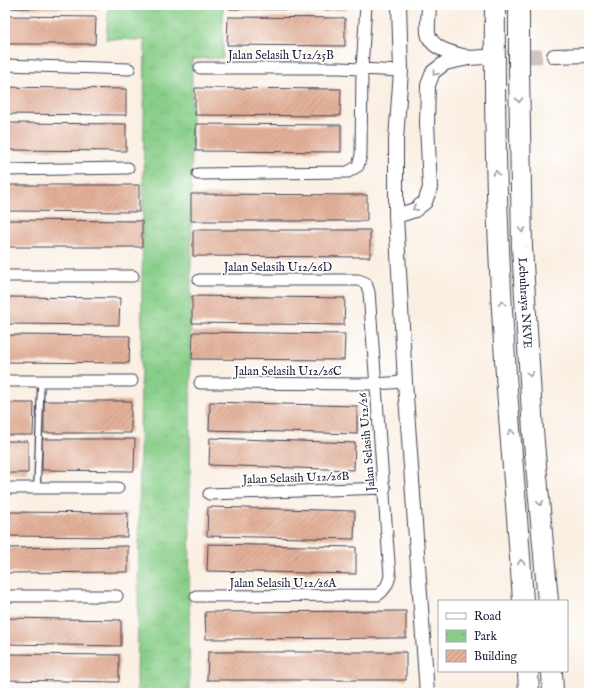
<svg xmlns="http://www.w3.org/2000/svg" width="594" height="698" viewBox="0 0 594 698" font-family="'IM FELL English',serif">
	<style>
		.park { fill: url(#park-crowns); stroke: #557862 }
		.building { fill: url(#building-hatch) }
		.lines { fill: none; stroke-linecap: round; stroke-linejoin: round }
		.tertiary-tunnel { stroke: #cfc6c1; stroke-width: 14; stroke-dasharray: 14 7; stroke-linecap: butt }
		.service-casing { stroke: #424154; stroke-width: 8 }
		.minor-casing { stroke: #424154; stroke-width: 13 }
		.tertiary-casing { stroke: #424154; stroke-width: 16 }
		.motorway-casing { stroke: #424154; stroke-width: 22 }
		.service { stroke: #fff; stroke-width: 5.5 }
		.minor { stroke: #fff; stroke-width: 11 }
		.tertiary { stroke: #fff; stroke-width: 14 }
		.motorway { stroke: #fff; stroke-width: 20 }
		.oneway { stroke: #9c9ca7 }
		.labels { text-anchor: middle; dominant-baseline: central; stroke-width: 3.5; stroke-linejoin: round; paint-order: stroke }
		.street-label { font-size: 12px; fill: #22223b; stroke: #fff }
	</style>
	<defs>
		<pattern id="park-crowns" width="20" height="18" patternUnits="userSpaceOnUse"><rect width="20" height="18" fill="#88ce88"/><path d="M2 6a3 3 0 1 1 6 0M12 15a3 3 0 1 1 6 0" fill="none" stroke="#75b176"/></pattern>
		<pattern id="building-hatch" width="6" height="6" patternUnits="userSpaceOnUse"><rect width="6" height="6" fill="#e3b098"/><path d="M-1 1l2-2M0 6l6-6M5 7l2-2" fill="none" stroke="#c29784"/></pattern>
	</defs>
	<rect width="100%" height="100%" fill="#fff"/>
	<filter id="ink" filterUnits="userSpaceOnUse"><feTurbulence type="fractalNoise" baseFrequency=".025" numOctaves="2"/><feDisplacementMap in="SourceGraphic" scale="8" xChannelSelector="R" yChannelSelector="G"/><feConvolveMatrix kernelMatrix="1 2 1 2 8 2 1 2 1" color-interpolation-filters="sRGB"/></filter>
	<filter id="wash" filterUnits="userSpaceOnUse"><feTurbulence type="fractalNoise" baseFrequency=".012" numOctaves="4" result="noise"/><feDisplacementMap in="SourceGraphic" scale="16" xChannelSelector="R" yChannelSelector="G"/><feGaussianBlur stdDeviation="0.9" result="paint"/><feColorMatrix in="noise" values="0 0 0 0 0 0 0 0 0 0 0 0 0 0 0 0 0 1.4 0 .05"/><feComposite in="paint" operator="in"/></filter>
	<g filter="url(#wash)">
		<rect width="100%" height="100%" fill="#faefe2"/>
		<path class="park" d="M109,5h114v53l-31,1 -3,634h-52l8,-653 -39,-1z"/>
		<g id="blocks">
			<path class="building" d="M5,5h92v4l-92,-1z
				M229,5h117v5l-117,-1z
				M5,16l91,1 -1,27h-90z
				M228,17l117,1v28l-118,-1z
				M5,87l121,2v26l-121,-1z
				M195,88l146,1 -1,27 -145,-1z
				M5,123l121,1v27l-121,-1z
				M196,124l145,1v27l-145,-1z
				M5,185h134v27l-134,-1z
				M191,194l176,1v26h-176z
				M5,220l137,1v26h-137z
				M193,230h177v27l-177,-1z
				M192,296l153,2 -1,27 -152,-2z
				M5,297l115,1 -1,27 -114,-1z
				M193,332l152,2 -1,26 -152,-1z
				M5,335l125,1 -1,27 -124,-1z
				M44,401h87v32h-87z
				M210,402l147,4v28l-148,-4z
				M5,403h29l-1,32h-28z
				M210,438l145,5 -1,27 -145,-5z
				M42,439h93l-1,32 -92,-1z
				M5,441h23v32h-23z
				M208,507l147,4 -1,28 -147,-3z
				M5,512l123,1 -1,24 -122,-1z
				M208,544l148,3v27l-149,-3z
				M128,546v26l-123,1v-25z
				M406,611v27l-200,1 -1,-27z
				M5,618l116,2v26l-116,-2z
				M208,652h198v28h-199z
				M5,654l114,1v27l-114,-2z"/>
		</g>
	</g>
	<g filter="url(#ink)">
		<use href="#blocks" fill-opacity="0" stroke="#424154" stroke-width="1"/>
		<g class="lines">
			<path class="tertiary-tunnel" d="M486,57l68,-1"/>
			<defs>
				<path id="service" d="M37,488l4,-107"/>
				<path id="minor" d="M5,65l124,4
					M200,68h140l61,3
					M5,170l123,-2
					M198,174l150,-2 10,-6 3,-11 1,-86 4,-64
					M5,276h128
					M5,381h127
					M200,383l175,1 30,-2
					M5,488h113
					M209,494l176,-6
					M5,596h112
					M196,596l182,-1c7,-5 10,-10 12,-19l-21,-284 -3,-9 -8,-3h-159"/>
				<path id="tertiary" d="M399,5l2,66 -5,68v77l9,166 22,311
					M429,5c0,9 -2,19 -1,28 3,17 26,20 38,24
					M554,56l35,-1
					M396,216l19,-6 10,-8 5,-14 -3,-65 1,-38 5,-13 12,-9 24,-5 15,-1"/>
				<g id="motorway">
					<path d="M495,5c-1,118 2,236 10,354 5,81 13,161 18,242"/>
					<path id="s1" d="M519,5v64l3,178 11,184 15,170"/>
					<path d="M528,671l1,22"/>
					<path d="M552,671l1,22"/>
				</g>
			</defs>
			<use href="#service" class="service-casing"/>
			<use href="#minor" class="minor-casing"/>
			<use href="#tertiary" class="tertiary-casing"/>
			<use href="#motorway" class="motorway-casing"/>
			<use href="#service" class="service"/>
			<use href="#minor" class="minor"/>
			<use href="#tertiary" class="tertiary"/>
			<use href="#motorway" class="motorway"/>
		</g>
		<defs><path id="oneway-chevron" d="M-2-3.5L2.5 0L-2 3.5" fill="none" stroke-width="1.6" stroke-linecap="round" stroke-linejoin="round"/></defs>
		<g class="oneway">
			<use href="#oneway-chevron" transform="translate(435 73) rotate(129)"/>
			<use href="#oneway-chevron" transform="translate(519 100) rotate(89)"/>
			<use href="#oneway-chevron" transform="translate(496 173) rotate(-91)"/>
			<use href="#oneway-chevron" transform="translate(415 208) rotate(151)"/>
			<use href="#oneway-chevron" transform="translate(522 230) rotate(89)"/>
			<use href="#oneway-chevron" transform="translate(502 303) rotate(-93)"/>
			<use href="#oneway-chevron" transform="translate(530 374) rotate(86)"/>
			<use href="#oneway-chevron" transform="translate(511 432) rotate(-95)"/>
			<use href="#oneway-chevron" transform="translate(540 503) rotate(85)"/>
			<use href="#oneway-chevron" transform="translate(521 562) rotate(-94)"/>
		</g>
	</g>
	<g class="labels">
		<g class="street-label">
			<text x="281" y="55">Jalan Selasih U12/25B</text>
			<text x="278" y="267">Jalan Selasih U12/26D</text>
			<text stroke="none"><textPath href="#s1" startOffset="298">Lebuhraya NKVE</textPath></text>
			<text x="288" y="371">Jalan Selasih U12/26C</text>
			<text transform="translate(367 442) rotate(-95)">Jalan Selasih U12/26</text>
			<text transform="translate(296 478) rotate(-2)">Jalan Selasih U12/26B</text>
			<text x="283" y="583">Jalan Selasih U12/26A</text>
		</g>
	</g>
	<rect width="594" height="698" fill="none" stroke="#fff" stroke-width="20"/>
	<rect x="438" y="600" width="130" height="72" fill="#ffffff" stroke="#a7a7b1"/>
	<rect x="446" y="613" width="20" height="6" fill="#ffffff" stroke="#a7a7b1"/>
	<text x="474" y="620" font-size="12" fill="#22223b">Road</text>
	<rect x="446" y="630" width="20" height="12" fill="url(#park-crowns)" stroke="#a7a7b1"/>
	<text x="474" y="640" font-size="12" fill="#22223b">Park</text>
	<rect x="446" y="650" width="20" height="12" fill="url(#building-hatch)" stroke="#a7a7b1"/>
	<text x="474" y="660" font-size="12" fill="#22223b">Building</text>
</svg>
